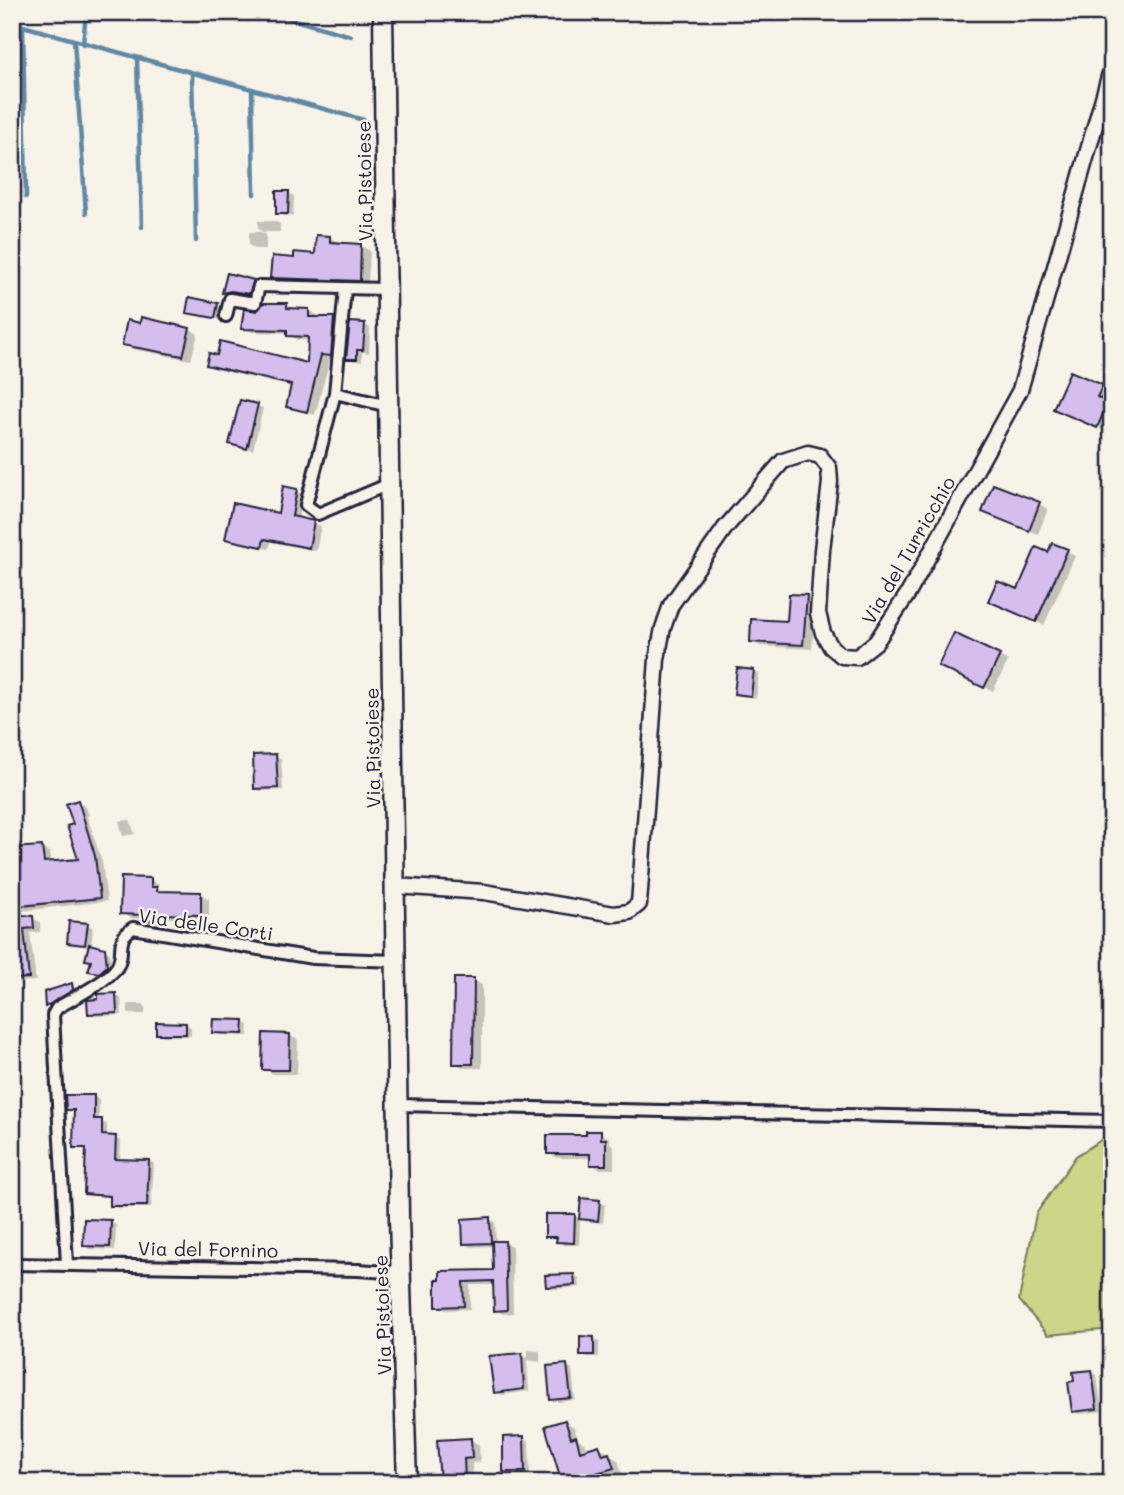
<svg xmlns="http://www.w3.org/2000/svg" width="1124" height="1495" viewBox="0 0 1124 1495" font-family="Mali,sans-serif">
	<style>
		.green { fill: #cbd689; stroke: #767c62; stroke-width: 2 }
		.shadow { fill: #0003 }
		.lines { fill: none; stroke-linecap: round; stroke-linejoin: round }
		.stream { stroke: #6088a4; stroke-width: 4.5 }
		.building { fill: #d5beee; stroke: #22223b; stroke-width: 2 }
		.minor-casing { stroke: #22223b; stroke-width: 16 }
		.tertiary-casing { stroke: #22223b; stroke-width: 19 }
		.primary-casing { stroke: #22223b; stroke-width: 23 }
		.minor { stroke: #f7f3e8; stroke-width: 10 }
		.tertiary { stroke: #f7f3e8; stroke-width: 14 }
		.primary { stroke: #f7f3e8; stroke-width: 18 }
		.labels { text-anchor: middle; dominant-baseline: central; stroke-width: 5; stroke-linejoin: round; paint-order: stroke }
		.street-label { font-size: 19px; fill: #22223b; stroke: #f7f3e8 }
	</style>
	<rect width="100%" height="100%" fill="#f7f3e8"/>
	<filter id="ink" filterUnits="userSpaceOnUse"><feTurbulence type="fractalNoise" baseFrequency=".0143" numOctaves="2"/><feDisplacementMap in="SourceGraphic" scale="14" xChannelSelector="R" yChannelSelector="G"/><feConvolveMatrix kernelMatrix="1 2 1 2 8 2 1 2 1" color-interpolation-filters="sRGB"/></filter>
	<g filter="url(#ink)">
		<path class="green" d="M1112,1133v196l-64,6 -29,-35 17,-86 40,-58z"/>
		<path class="shadow" d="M288,193l6,3 -1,20h-10l-6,-3z
			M258,221h16l6,3v8h-17l-5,-3z
			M249,232h12l5,3v14h-11l-6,-4z
			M329,237l9,5v3l23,1 9,5 -2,33 -88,-2 -8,-5 45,-21z
			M229,275l30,9 -4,12 -17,-3 -9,2 -5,-3z
			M217,305l5,3 -2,12 -32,-8z
			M287,305l8,5h14l8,5v4h17l8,5 -3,35h-9l-15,56 -27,-9 5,-19 -77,-18 -8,-5 101,1 1,-25h-13l-8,-7 -37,-1 -9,-4 15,-16z
			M364,324l6,4 -1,25 -7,-1v9h-9l-5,-3z
			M190,329l8,5 -7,26 -59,-11 -8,-5z
			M1102,387l8,5 -4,11 6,3v13l-6,12 -42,-18z
			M241,402l22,6 -10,42 -22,-7z
			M296,491l7,4 -5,24 23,7 -5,25 -45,-9 -2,7 -35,-7 -7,-4 53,-23z
			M1039,504l9,5 -10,25 -45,-18z
			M1067,551l8,5 -31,69 -45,-20 20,-14 30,-37z
			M806,597l9,5 -3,47 -52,-3 -8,-5 36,-18z
			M999,656l9,5 -15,30 -44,-20z
			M754,671l5,3 -3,24 -15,-2 -5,-3z
			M276,755l5,4 2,31 -22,1 -5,-3z
			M78,802l8,5 3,8 -2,1 15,46 5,39 -95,11 30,-64 8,4 1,11 30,-3 -6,-35z
			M130,820l5,14 -12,2 -4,-15z
			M151,880l8,5v6l5,2 37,1 8,5v20l-43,-1v7l-13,-1 -8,-5 -14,-1 -9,-5z
			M12,916l20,2 8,4v10l-10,1 6,48 -24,1z
			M87,925l6,3 -2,18 19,7 2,16 -7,6 -15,-5 2,-8 -2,-15 -16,-2 -5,-3z
			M473,980l9,5v83h-18l-9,-5z
			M72,985l5,3 1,5 -26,16 -5,-3z
			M115,995l6,3 1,17 -27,1 -5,-3z
			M128,1004h15l2,2v8h-15l-2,-1z
			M243,1022l6,3 -1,11 -29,-1 -5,-3z
			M185,1024l6,3v9h-28l-6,-3z
			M289,1035l9,5 -1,34h-24l-9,-5z
			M94,1096l5,4v21l8,3v13l14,4 -1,20h29l5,3 -3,44h-34l-5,-3v-8l-21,-1 -5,-3 2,-43 -13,-3 1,-35 -8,-3z
			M601,1133l9,5v5l4,3v23h-14l-9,-5 1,-6h-35l-8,-5z
			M583,1200l17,2 5,3 -2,18 -17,-2 -5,-3z
			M574,1216l6,3 -1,26h-15l-6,-5 -11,-4z
			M489,1219l6,3 1,21 8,-1 8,4 1,67 -10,1 -7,-4 -1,-25h-25v24l-25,1 -7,-4v-24l57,-10 -1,-26 -23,1 -6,-4z
			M110,1222l6,3 -1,25 -25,-1 -5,-4z
			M574,1275l5,3 1,9 -27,2 -5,-3z
			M594,1338l5,4v15h-12l-5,-3z
			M528,1350l12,1v11l-13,-2 2,31 -28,4 -6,-4 26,-36 7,3z
			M566,1365l6,4 3,31 -17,2 -6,-3z
			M1091,1372l6,3 5,36 -23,3 -5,-3z
			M565,1422l9,5 4,12 6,4 3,8 12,-4 9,5 1,3 9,5 4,13 -31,10h-27l-17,-55z
			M524,1438l5,3 1,33h-20l-5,-3z
			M471,1440l8,5 1,17 -8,1 1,20 -32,-2z"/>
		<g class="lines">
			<path class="stream" d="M266,12l85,24
				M17,18l1,-6
				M12,23l352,97
				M23,26l3,171
				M74,41l12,172
				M83,44l3,-32
				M137,58l5,169
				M192,73l4,168
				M252,90l2,104"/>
		</g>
		<path class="building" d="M276,191h13l-1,23h-12z
			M316,235l14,1v6l31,2 -1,37 -90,-3 2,-22 22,2v-6l21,2z
			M227,273l27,7 -5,14 -18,-3 -9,2z
			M189,297l29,6 -3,15 -29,-5z
			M263,303h24v5l22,1v8h25l-3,39 -10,-1 -14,57 -21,-5 5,-22 -85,-20 3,-12 8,2 3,-14 87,22 1,-26 -21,-1v-6l-46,-1 3,-20 13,2z
			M141,317l49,11 -7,28 -61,-11 5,-25 13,3z
			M350,322l15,1 -2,27h-6v9h-11z
			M1070,371l33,14 -6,12 11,5 -11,26 -44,-19z
			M240,400l18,4 -11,45 -18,-5z
			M993,484l47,18 -11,29 -47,-19z
			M283,486l14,3 -5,27 22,5 -5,27 -45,-9 -2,8 -37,-8 8,-36 45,10z
			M1052,543l16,6 -32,73 -48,-21 9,-20 21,8 18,-42 12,5z
			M789,594l18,1 -4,50 -53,-3 1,-23 36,2z
			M954,633l46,22 -16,33 -46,-22z
			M737,668l17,2 -3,26 -17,-2z
			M276,754l2,34 -24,1 -1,-34z
			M78,800l17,56 5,42 -79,8 1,9 11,1 1,12 -10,1 5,49 -17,1v-131l30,-2 2,16 34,-3 -11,-33 6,-2 -7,-20z
			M121,877l30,1v9h6v4l44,1v23l-43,-1v7l-15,-1v-5l-23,-1z
			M69,921l19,2 -3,22 -18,-2z
			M89,944l16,4 2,18 -8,7 -11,-2 3,-10 -6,-1z
			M454,978h20l-1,86h-20z
			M72,983l1,7 -28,17 -1,-15z
			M116,993l1,20 -29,1 -1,-14 11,-1v-5z
			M213,1019l31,1 -1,14 -31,-1z
			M156,1022l30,1v11h-30z
			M263,1033l27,1 -1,36h-27z
			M65,1095h29v24h8v16l14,1 -1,23 34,1 -2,46h-37v-10l-26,-2 2,-46h-13l1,-38h-8z
			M586,1131h15v8h5v26h-16v-11h-43v-19h39z
			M581,1198l19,2 -2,21 -19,-2z
			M545,1214h30l-1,29 -18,-1 1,-5h-12z
			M490,1217l1,26 -28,1 -1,-25z
			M84,1219l27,1 -1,27 -27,-1z
			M492,1241h13l2,69 -13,1 -1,-30 -30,1 1,24 -28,1v-27h4v-9l53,-1z
			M574,1274l1,11 -29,2 -1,-12z
			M580,1336l14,1v18h-14z
			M522,1353l2,36 -30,4 -5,-37z
			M567,1364l4,34 -21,2 -3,-34z
			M1092,1370l5,39 -25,3 -4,-30 6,-1 -1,-9z
			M565,1420l6,18 5,-2 4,15 19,-6 4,10 6,-2 5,15 -52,15 -17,-57z
			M524,1436l1,36h-22v-35z
			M471,1438l1,20 -8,1 1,21 -25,2 -3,-42z"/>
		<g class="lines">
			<defs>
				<path id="minor" d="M345,289l-10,104 53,13
					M226,316l4,-17 25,4 4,-17 127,3
					M335,393l-29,112 12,9 71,-30
					M398,1105l714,16
					M12,1264l346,6 44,3
					M67,1264l-14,-249 4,-7c16,-10 50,-26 60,-41 9,-15 -3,-27 16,-39l180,30 83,3"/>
				<path id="tertiary" d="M395,886l89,6 130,22 15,-2 10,-8 18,-245 6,-31 8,-23 54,-77 58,-67 25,-8 12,3 9,12 1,14 -8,68 -4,63 5,20 8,14 11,9 15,1 19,-15 33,-50 111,-202 92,-324"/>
				<path id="primary" d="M383,12l16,1206 8,265"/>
			</defs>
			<use href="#minor" class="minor-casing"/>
			<use href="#tertiary" class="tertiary-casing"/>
			<use href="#primary" class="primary-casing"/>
			<use href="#minor" class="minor"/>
			<use href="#tertiary" class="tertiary"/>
			<use href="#primary" class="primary"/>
		</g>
	</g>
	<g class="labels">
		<g class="street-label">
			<text transform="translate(364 181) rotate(-91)">Via Pistoiese</text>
			<text transform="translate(908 550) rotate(-60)">Via del Turricchio</text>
			<text transform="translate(372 748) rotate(-91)">Via Pistoiese</text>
			<text transform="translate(206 924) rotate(8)">Via delle Corti</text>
			<text transform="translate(208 1249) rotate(1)">Via del Fornino</text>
			<text transform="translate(382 1315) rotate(-92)">Via Pistoiese</text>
		</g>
	</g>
	<rect width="1124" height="1495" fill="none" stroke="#f7f3e8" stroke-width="42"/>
	<rect x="21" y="21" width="1082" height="1453" fill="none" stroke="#22223b" stroke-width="2.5" filter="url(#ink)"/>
</svg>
